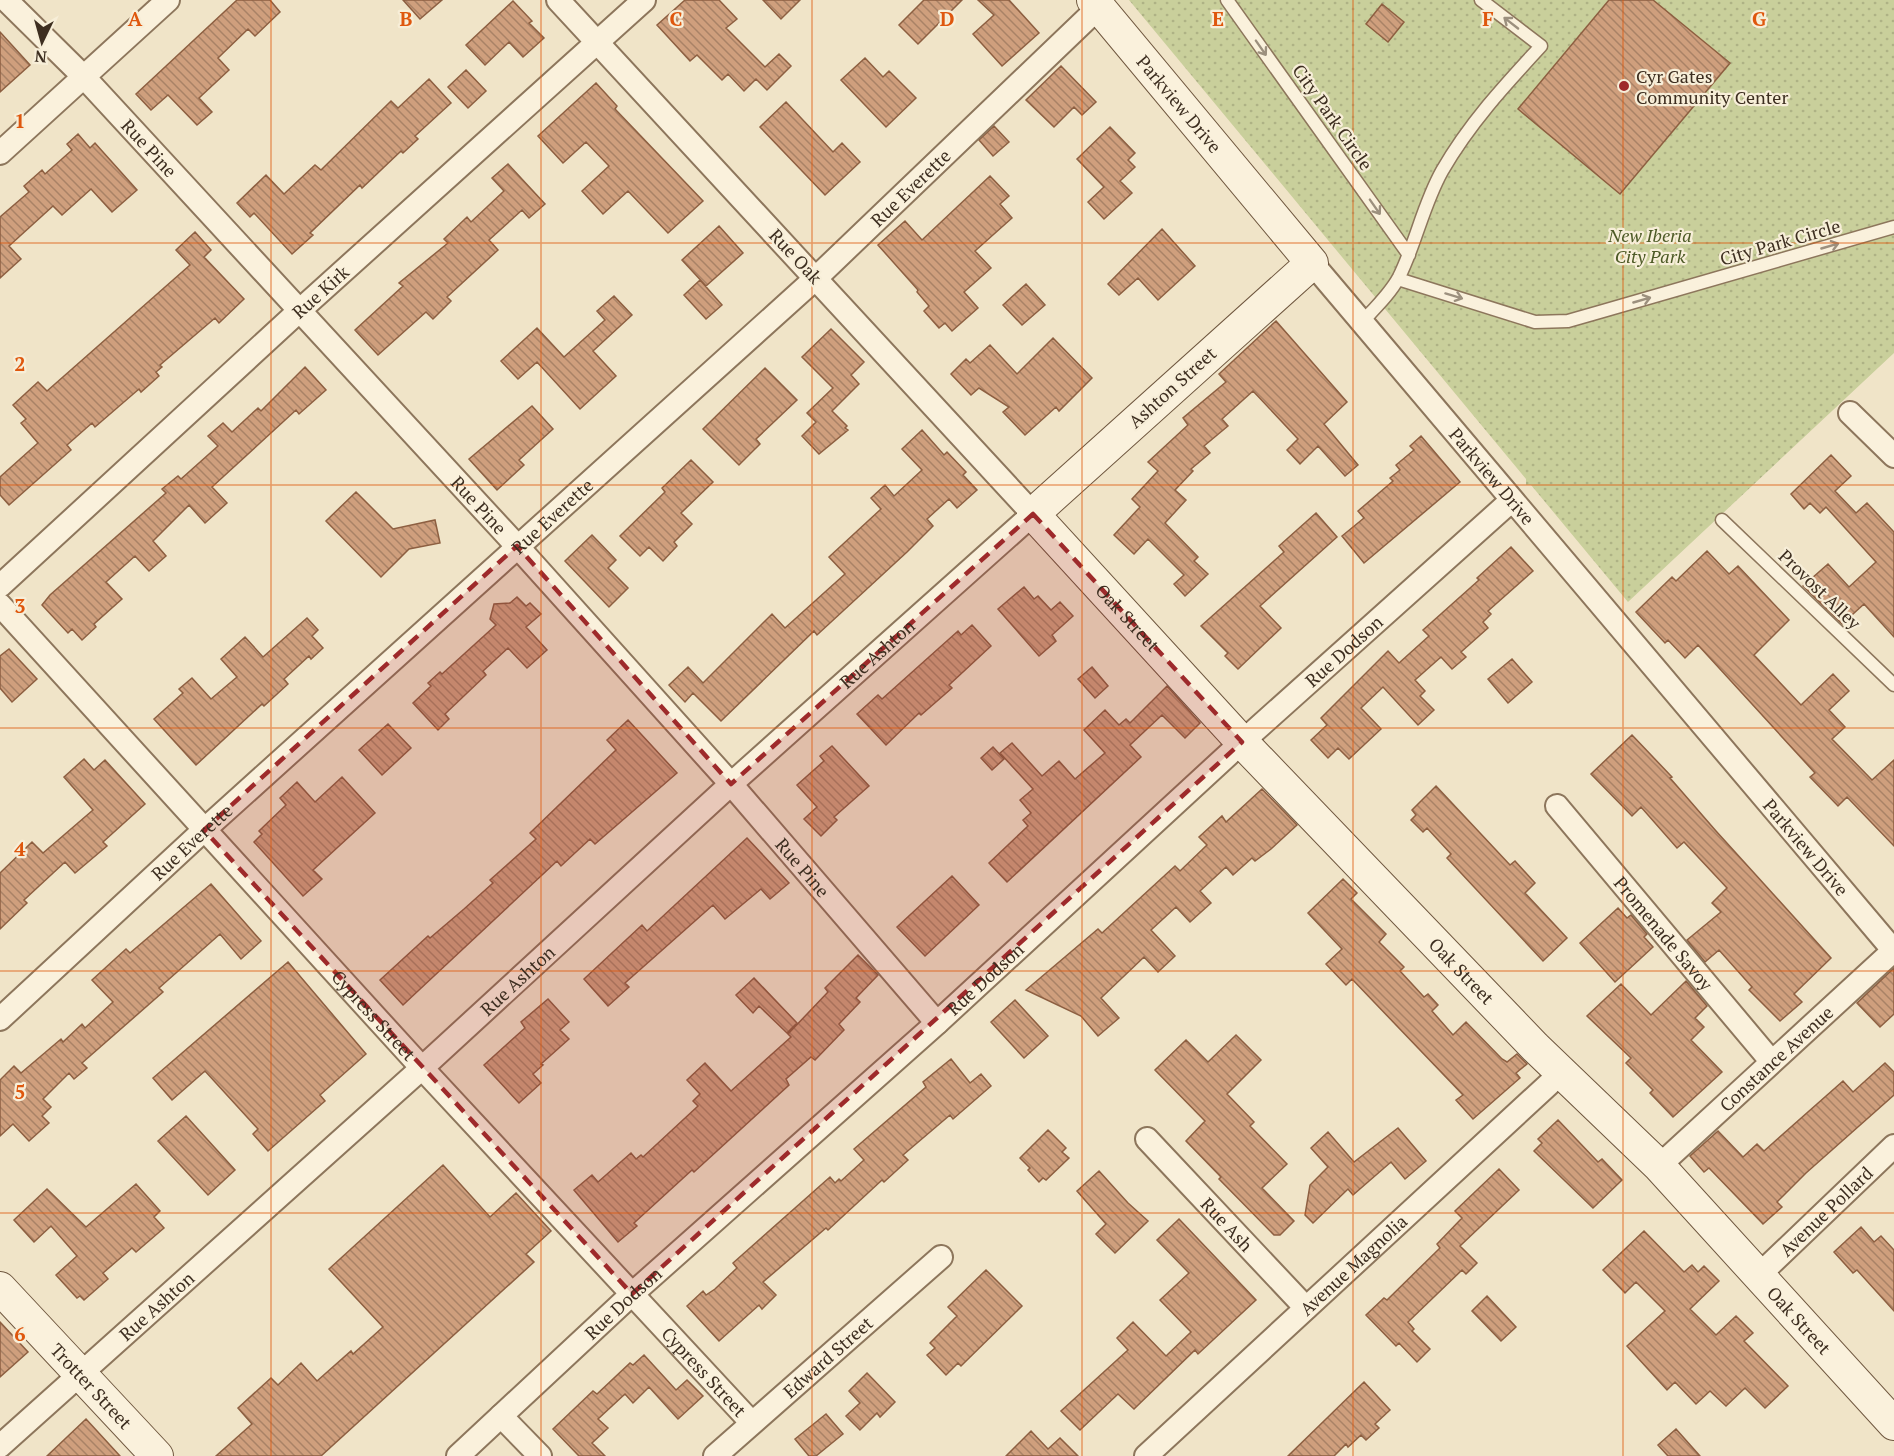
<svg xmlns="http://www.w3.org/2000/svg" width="1894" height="1456" viewBox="0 0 1894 1456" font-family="'PT Serif',serif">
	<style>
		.park { fill: url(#park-dots) }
		.building { fill: url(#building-back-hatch); stroke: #8d5f41; stroke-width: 1.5 }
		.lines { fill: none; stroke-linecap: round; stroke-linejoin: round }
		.lane-casing { stroke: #8d765c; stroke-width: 15 }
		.street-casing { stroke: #8d765c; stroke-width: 26 }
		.secondary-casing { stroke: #6f573f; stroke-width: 34 }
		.lane { stroke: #faf1dc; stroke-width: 12 }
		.street { stroke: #faf1dc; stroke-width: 22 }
		.secondary { stroke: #faf1dc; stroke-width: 32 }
		.oneway { stroke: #9c907e }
		.marked { fill: #9e2a2b; fill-opacity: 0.2; stroke: #9e2a2b; stroke-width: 4.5; stroke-dasharray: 12 8; stroke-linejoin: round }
		.grid { fill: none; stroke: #df570d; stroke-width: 1.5; stroke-opacity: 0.55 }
		.poi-dot { fill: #9e2a2b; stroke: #f7eed8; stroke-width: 2 }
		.labels { text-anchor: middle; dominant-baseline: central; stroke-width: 4.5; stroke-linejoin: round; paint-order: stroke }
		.poi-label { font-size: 18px; fill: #3d2e20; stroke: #f7eed8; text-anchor: start }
		.street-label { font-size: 18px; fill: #3d2e20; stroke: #f7eed8 }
		.park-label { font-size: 18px; font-style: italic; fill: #4d5a26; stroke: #f7eed8 }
		.grid-label { font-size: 20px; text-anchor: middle; font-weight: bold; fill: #df570d; stroke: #f7eed8; stroke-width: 4.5; stroke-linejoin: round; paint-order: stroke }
	</style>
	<defs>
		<pattern id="park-dots" width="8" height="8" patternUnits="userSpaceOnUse" patternTransform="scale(1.5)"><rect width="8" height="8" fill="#c9cf9b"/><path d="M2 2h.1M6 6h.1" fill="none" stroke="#aeb285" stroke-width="1.8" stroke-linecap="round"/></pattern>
		<pattern id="building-back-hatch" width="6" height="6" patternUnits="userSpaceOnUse" patternTransform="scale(1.5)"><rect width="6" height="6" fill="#cf9f7d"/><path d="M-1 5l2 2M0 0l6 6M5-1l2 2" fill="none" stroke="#a98266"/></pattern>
	</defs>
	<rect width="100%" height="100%" fill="#f0e4c8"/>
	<path class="park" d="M1129,0h765v353l-266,249 -97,-117h-5v-6z"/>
	<path class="building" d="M237,0h33l10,12 -25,24 -7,-7 -30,29 11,12 -30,28 13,14 -15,13 -29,-30 -17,15 -15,-16z
		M403,0h39l-22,19z
		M685,0h34l18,19 -11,9 39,39 14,-13 12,12 -24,24 -11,-11 -12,12 -16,-17 -6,6 -25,-25 -7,6 -33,-36z
		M763,0h37l-19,19z
		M924,0h38l-44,44 -19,-19z
		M978,0h31l30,33 -37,33 -29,-32 21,-19z
		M1609,0h44l77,63 -110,131 -102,-85z
		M513,1l19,20 -3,2 15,15 -21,19 -14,-15 -24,23 -19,-20z
		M1382,4l22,18 -16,20 -22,-18z
		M0,32l30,33 -30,27z
		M865,58l18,19 6,-6 27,27 -30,29 -45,-47z
		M1061,66l35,36 -14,13 -8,-8 -20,20 -28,-27z
		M466,70l20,21 -18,17 -20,-21z
		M429,79l22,24 -36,33 3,3 -15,14 -2,-2 -39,37 -2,-3 -50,48 3,2 -21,19 -38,-41 -4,4 -13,-14 29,-28 18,19 31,-29 6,5 70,-69 7,7z
		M596,83l21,23 -2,3 88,92 -35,32 -40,-42 -25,23 -21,-23 27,-25 -23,-24 -23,21 -25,-27z
		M786,102l47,50 9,-9 18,19 -35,33 -65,-68z
		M994,126l15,16 -16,14 -14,-16z
		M1110,127l25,26 -7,7 7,7 -15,14 12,12 -28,26 -16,-17 16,-15 -27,-28z
		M78,134l12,14 5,-5 42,47 -25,22 -21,-23 -29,26 -9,-9 -44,40 12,13 -21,19v-61l29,-25 -5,-6 18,-16 3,4 27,-24 -5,-6z
		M508,164l37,40 -16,14 -7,-8 -33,30 9,10 -51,47 4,4 -18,18 -7,-7 -48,43 -23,-25 48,-44 -4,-3 49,-40 -4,-4 23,-22 4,5 33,-31 -12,-13z
		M990,176l19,20 -9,8 12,14 -37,33 16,17 -27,24 14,16 -26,23 -7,-8 -6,5 -15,-17 5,-5 -12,-14 1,-2 -40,-45 27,-24 17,19z
		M719,226l24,27 -37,33 -24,-26z
		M1162,229l33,37 -37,34 -20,-22 -19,17 -11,-11z
		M195,232l16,18 -7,7 40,42 -25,24 -4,-5 -55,47 2,2 -6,5 3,4 -18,16 -2,-3 -44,38 -3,-4 -25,22 4,5 -62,55 -9,-10v-18l38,-34 -17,-20 5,-4 -13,-14 25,-23 9,9 143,-126 -14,-15z
		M700,280l22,25 -16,14 -22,-24z
		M1026,284l19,21 -23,20 -19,-20z
		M614,296l18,19 -39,36 23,25 -36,33 -43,-47 -19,17 -17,-18 36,-33 27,29 41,-37 -8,-9z
		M1276,321l71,81 -23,22 34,41 -13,11 -27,-30 -18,18 -13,-14 11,-11 -45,-48 -31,28 6,7 -24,20 6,7 -19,16 2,2 -18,19 11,10 -21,23 33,34 -4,4 14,13 -23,22 -11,-12 10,-9 -36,-36 -14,15 -20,-19 26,-28 -8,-8 26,-28 -10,-9 40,-37 -5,-7 43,-36 -7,-8z
		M831,329l33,33 -13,13 8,9 -27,27 15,15 -2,2 3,2 -29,24 -17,-18 14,-14 -9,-9 26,-25 -31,-31z
		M1053,338l39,40 -33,33 -3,-4 -31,28 -22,-23 6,-5 -30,-19 -8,7 -20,-21 15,-15 4,4 20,-18 27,29z
		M305,367l21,23 -27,24 -3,-4 -84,77 15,16 -22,20 -16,-18 -36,36 13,15 -17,15 -14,-15 -29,26 16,17 -28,25 2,3 -14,13 -10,-11 -4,4 -26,-28 8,-10 116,-102 -4,-4 16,-13 3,3 37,-33 -10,-10 15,-13 9,9 26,-24 3,3z
		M765,368l32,32 -41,39 4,5 -21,21 -36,-36z
		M532,406l21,23 -34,31 5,5 -27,25 -28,-31z
		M922,430l22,25 3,-3 19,20 -3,3 14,15 -20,18 -8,-9 -22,20 6,7 -26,26 -90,83 -3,-4 -93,90 -28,-28 -8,9 -16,-17 19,-18 15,16 69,-69 13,14 60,-54 -16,-17 52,-48 -10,-11 14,-13 9,11 28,-26 -20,-21z
		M1421,436l39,46 -96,81 -22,-27 22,-18 -6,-7 35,-30 -3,-3 10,-8 -4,-5 18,-15 -4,-4z
		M1831,455l20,21 -16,15 21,22 11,-10 27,29v105l-30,-33 -22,20 -39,-38 25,-22 21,23 27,-25 -50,-55 -6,6 -10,-10 -6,6 -13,-15z
		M691,460l22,22 -32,31 11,11 -18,18 3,4 -14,15 -14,-14 -9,9 -20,-20 45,-44 -3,-4z
		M356,492l37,37 42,-9 5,23 -31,6 -28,28 -55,-56z
		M1316,513l21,24 -77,69 21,22 -43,41 -13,-13 3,-3 -27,-27 83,-74 -5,-6z
		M592,535l24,25 -8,8 20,20 -19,19 -44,-46z
		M1511,547l22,24 -45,40 3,3 -8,8 5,6 -27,24 5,5 -14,12 -11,-12 -26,23 10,11 -5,5 14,14 -16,15 -35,-38 -22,21 20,21 -32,30 -11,-11 -10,10 -17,-18 16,-15 -6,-7 67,-67 11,12 30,-27 -6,-6 56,-50 -2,-2z
		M1707,551l22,23 9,-8 51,54 -35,35 47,50 32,-31 16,17 -20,19 16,17 -13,12 40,41 22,-20v86l-47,-49 -9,9 -28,-29 5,-4 -117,-128 -13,13 -17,-18 -3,3 -29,-31 36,-35 4,4z
		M1024,587l10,12 4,-3 13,14 9,-8 13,14 -21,19 4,6 -17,15 -41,-47z
		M517,597l9,9 4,-3 11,11 -15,13 21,23 -20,18 -19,-20 -25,23 3,4 -41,39 4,5 -11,11 -25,-27 18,-17 -3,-3 12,-11 2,2 54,-49 -6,-6 4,-15 16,-1z
		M307,618l11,12 -6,6 11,12 -12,11 -2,-3 -25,23 4,5 -24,22 -2,-2 -66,61 -42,-46 29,-26 -4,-4 13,-11 19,21 26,-22 -16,-18 24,-22 18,20z
		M972,625l19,21 -42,39 3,3 -31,27 -2,-2 -33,32 -29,-31 21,-19 4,4 76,-68 3,4z
		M9,649l28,30 -25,23 -12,-14v-32z
		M1512,659l20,23 -24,21 -20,-24z
		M1092,667l16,19 -13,12 -17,-19z
		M1167,686l33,37 -15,15 -23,-23 -32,30 11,12 -134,125 -18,-19 39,-37 -5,-6 8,-7 -11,-13 13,-11 -33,-36 12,-10 30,33 17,-15 16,18 30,-26 -21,-23 21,-20 14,15 7,-6 4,4z
		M628,720l49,53 -82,71 -5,-5 -29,27 -4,-5 -154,144 -23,-25 48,-44 2,2 34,-29 29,-26 -3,-3 46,-41 -6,-6 86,-83 -9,-10z
		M388,724l23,24 -29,27 -23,-25z
		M1632,735l40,42 -2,1 46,53 115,127 -37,36 8,8 -22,19 -31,-31 3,-3 -33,-37 -14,12 -18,-22 34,-28 -9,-9 15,-15 -43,-46 -7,6 -36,-41 -9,9 -41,-42z
		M832,746l37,40 -35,31 3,3 -16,16 -17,-17 13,-12 -20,-22 27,-24 -4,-5z
		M993,747l11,12 -12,11 -11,-12z
		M84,759l10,11 11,-10 40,44 -42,38 4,4 -32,27 -10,-11 -41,38 3,3 -27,26v-56l32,-31 11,11 50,-43 -29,-33z
		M342,777l33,36 -62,57 9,9 -19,17 -49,-54 8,-8 -3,-3 27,-26 -6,-7 17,-16 18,20z
		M1436,786l74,79 5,-4 20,22 -10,10 42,45 -24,23 -96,-103 4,-4 -24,-26 -4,4 -12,-12 5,-5 -4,-5z
		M1262,789l35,36 -26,24 -16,12 -3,-3 -19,17 -7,-8 -26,24 11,12 -21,19 -14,-15 -25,23 24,26 -17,16 -14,-15 -43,41 18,20 -21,18 -17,-20 -55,-26 72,-61 4,4 73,-67 5,5 27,-26 -8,-8 23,-21 4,6z
		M747,838l42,45 -19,16 -9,-10 -36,30 -12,-14 -88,78 4,4 -21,19 -24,-27 58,-54 5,6z
		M952,876l27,29 -54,51 -28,-29z
		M1343,879l14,14 -6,6 35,35 -7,8 25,25 -4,4 24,26 4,-3 10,11 -6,6 21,24 13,-13 36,37 5,3 10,-8 10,10 -11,9 4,5 -47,41 -17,-19 7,-5 -111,-116 -6,6 -20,-21 16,-15 -34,-36z
		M211,884l50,57 -20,18 -21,-25 -61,54 4,4 -81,71 5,5 -13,11 -5,-6 -26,26 8,8 -9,9 7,7 -20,18 -16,-17 -13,12v-56l14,-14 7,7 40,-34 2,3 19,-18 3,4 28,-26 -21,-22 34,-31 4,4z
		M1618,908l9,10 4,-3 16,19 -3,3 9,10 -38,35 -35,-39z
		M858,955l20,20 -22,23 4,4 -21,22 5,6 -29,30 -4,-3 -25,22 3,6 -95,87 -2,-2 -58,53 3,3 -19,16 -44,-52 18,-15 6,7 33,-29 5,6 5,-4 2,2 55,-51 -5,-5 7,-7 -13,-14 18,-17 26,28 60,-54 -3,-3 40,-42 -3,-4z
		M288,962l78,92 -46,41 5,6 -57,50 -15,-17 5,-5 -53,-58 -33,29 -19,-22z
		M1894,968v46l-14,13 -23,-24z
		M754,978l43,45 -10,10 -28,-27 -6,7 -17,-18z
		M1686,981l21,25 -12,12 9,9 -13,13 31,32 -49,45 -23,-24 3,-3 -27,-27 5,-5 -44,-42 34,-32 30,31z
		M548,999l21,23 -9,8 9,9 -28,25 2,1 -10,9 8,9 -22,20 -35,-38 41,-37 -4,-6z
		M1015,1000l33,36 -24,22 -33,-36z
		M1236,1035l25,25 -34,34 27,28 -4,4 37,38 -25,24 32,33 -14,14h-6l-55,-56 2,-2 -35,-36 19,-20 -50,-51 31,-30 22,22z
		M951,1059l19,24 11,-9 10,12 -38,33 -3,-4 -47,40 5,5 -24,22 -2,-2 -54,50 -2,-2 -63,54 13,13 -14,14 -3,-4 -40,36 -32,-35 16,-15 3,4 9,-6 22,-21 -4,-5 97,-86 5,6 4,-4 2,2 23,-21 -10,-11 72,-62 -3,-5z
		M1885,1063l9,9v23l-88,78 -29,29 5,5 -19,17 -54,-56 -5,4 -14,-16 28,-25 25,26 14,-13 7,7 79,-70 10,11z
		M186,1116l49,54 -27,25 -50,-54z
		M1558,1120l40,42 4,-3 20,21 -29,28 -59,-57 8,-8 -4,-4z
		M1398,1128l28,33 -21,18 -14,-17 -38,33 -5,-6 -35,34 -8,-8 5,-30 18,-18 -17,-19 17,-16 26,30z
		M1048,1130l18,18 -4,4 7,6 -23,22 -3,-2 -4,4 -11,-12 2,-2 -10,-10z
		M443,1165l47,52 26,-24 35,38 -25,23 8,8 -213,194h-105l36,-32 -14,-16 33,-30 7,7 23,-22 16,18 34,-30 2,3 30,-27 -54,-58z
		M1499,1169l20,21 -59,56 17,17 -11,11 -4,-4 -54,52 6,7 -2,2 18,18 -13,13 -18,-19 -3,3 -30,-31 18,-17 3,2 53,-52 -3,-4 25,-26 -7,-7z
		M1099,1171l29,32 20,18 -33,32 -19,-19 10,-10 -29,-33z
		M136,1184l24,27 -6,6 10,11 -28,24 -4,-4 -29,25 5,6 -24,21 -4,-4 -3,2 -21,-23 21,-19 -26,-30 -17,16 -20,-22 33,-31 39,38z
		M1179,1219l77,81 -58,54 -3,-4 -61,59 -16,-15 -38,36 -19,-19 67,-61 -11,-12 16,-16 33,34 25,-24 -31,-32 29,-27 -32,-33z
		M1861,1227l13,15 7,-6 13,14v61l-37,-41 -4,3 -19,-21z
		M1644,1231l40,41 8,-7 6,7 6,-6 15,15 -29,28 26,26 20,-19 17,17 -9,8 44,45 -23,22 -20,-20 -19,18 -16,-15 -14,13 -21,-22 -8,8 -40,-44 38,-35 -29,-29 -11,11 -22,-23z
		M986,1270l36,36 -61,60 -3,-3 -12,12 -19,-20 8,-7 -5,-5 27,-27 -9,-9z
		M1487,1296l29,31 -15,14 -29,-30z
		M0,1322l28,30 -28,25z
		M644,1355l32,35 11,-10 16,16 -25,23 -29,-32 -16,16 -8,-9 -27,25 10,9 -16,15 13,13h-26l-26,-27 40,-38 4,3 33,-31 3,2z
		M867,1373l28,29 -15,15 -3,-4 -17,17 -14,-14 14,-13 -11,-12z
		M1364,1382l26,28 -15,14 4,4 -13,12 -5,-5 -13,12 -2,-3 -12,12h-46z
		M826,1414l17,20 -27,22h-7l-14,-17z
		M86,1419l34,37h-73z
		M1676,1429l24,27h-32l-10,-11z
		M1031,1431l17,18 12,-11 18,18h-72z"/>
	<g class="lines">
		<defs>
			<path id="lane" d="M1227,0l182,255
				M1398,279l137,43 33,-1 35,-10 291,-84
				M1362,322c13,-14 28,-28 37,-45 17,-34 24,-72 43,-106 27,-47 62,-85 99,-125l-60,-46
				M1722,520l172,165"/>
			<g id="street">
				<path id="s1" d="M6,0l78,77 433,469 214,238 206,239"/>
				<path d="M0,153l168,-153"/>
				<path id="s2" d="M1312,263l582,688"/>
				<path d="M1850,413l44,43"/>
				<path id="s3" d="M0,586l299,-275 345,-311"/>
				<path id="s4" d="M0,605l422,463 329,354"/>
				<path id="s5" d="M1557,806l214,255"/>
				<path id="s6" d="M0,1019l204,-189 612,-552 283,-271"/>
				<path id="s7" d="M1147,1139l159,169"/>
				<path id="s8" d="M1659,1166l235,-216"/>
				<path id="s9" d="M1758,1276l136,-130"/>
				<path d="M501,1416l39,40"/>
				<path id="s10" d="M0,1446l422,-378 309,-284 302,-270 -475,-514"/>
				<path id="s11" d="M458,1456l174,-162 305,-271 305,-281 270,-242"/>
				<path id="s12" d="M715,1456l226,-199"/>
				<path id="s13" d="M1146,1456l415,-383"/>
			</g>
			<g id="secondary">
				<path id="s14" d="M1093,0l219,263 -279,251 209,228 293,305 124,119 235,258"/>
				<path id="s15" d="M0,1288l157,168"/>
			</g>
		</defs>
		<use href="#lane" class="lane-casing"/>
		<use href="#street" class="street-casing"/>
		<use href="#secondary" class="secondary-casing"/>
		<use href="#lane" class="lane"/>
		<use href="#street" class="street"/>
		<use href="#secondary" class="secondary"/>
	</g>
	<defs><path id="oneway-shaft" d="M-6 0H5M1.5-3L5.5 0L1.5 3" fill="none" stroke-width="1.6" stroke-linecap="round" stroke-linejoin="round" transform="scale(1.5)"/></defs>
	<g class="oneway">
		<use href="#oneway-shaft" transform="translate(1511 23) rotate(-142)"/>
		<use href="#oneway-shaft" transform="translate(1261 48) rotate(55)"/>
		<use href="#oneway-shaft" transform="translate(1375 207) rotate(55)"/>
		<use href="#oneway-shaft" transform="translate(1830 246) rotate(-16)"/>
		<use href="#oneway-shaft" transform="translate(1454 296) rotate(17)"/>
		<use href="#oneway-shaft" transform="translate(1642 300) rotate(-16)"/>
	</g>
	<path class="marked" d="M1033,514l209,228 -610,552 -428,-464 313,-284 214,238z"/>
	<path class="grid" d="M271,0v1456M541,0v1456M812,0v1456M1082,0v1456M1353,0v1456M1623,0v1456M0,243h1894M0,485h1894M0,728h1894M0,971h1894M0,1213h1894"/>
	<circle class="poi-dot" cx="1624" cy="86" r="6"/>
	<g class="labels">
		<g class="poi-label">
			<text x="1636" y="76">Cyr Gates<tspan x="1636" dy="21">Community Center</tspan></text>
		</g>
		<g class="street-label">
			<text stroke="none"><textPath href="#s14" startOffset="135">Parkview Drive</textPath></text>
			<text transform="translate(1333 117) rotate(55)">City Park Circle</text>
			<text stroke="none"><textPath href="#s1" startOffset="206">Rue Pine</textPath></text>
			<text stroke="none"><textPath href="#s6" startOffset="1233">Rue Everette</textPath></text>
			<text transform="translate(1780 242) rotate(-16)">City Park Circle</text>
			<text transform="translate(796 256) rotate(47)">Rue Oak</text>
			<text stroke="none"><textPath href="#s3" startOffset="435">Rue Kirk</textPath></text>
			<text transform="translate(1172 387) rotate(-42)">Ashton Street</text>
			<text stroke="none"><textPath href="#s2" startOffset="279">Parkview Drive</textPath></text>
			<text stroke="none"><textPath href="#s1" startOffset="692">Rue Pine</textPath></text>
			<text stroke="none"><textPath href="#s6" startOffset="747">Rue Everette</textPath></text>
			<text transform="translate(1820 589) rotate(44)">Provost Alley</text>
			<text stroke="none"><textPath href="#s14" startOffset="858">Oak Street</textPath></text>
			<text stroke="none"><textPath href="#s11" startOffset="1197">Rue Dodson</textPath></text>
			<text stroke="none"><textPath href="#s10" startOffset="1182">Rue Ashton</textPath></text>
			<text stroke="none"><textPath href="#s6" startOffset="261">Rue Everette</textPath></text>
			<text stroke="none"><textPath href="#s2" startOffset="765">Parkview Drive</textPath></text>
			<text stroke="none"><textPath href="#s1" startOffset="1178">Rue Pine</textPath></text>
			<text stroke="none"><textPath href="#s5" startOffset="166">Promenade Savoy</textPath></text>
			<text stroke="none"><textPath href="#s14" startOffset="1344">Oak Street</textPath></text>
			<text stroke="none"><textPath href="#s11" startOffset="711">Rue Dodson</textPath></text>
			<text stroke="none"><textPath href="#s10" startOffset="696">Rue Ashton</textPath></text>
			<text stroke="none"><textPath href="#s4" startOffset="555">Cypress Street</textPath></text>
			<text stroke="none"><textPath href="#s8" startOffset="159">Constance Avenue</textPath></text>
			<text stroke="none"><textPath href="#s9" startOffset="94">Avenue Pollard</textPath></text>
			<text stroke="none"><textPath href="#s7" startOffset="117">Rue Ash</textPath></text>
			<text stroke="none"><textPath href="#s13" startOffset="282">Avenue Magnolia</textPath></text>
			<text stroke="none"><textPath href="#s11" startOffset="225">Rue Dodson</textPath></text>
			<text stroke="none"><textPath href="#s10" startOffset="210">Rue Ashton</textPath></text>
			<text stroke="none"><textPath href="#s14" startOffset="1830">Oak Street</textPath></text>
			<text stroke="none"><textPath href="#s12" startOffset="150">Edward Street</textPath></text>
			<text stroke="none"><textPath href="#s4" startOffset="1041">Cypress Street</textPath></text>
			<text stroke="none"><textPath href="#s15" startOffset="134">Trotter Street</textPath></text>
		</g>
		<g class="park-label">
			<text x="1650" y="235">New Iberia<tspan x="1650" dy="21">City Park</tspan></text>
		</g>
	</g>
	<g class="grid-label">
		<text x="135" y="26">A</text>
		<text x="406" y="26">B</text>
		<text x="676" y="26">C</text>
		<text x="947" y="26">D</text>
		<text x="1218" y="26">E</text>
		<text x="1488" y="26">F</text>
		<text x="1759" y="26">G</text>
		<text x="20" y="128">1</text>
		<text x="20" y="371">2</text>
		<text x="20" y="613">3</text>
		<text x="20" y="856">4</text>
		<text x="20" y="1099">5</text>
		<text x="20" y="1341">6</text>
	</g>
	<g transform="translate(42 42) rotate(185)" stroke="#f7eed8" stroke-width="4.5" paint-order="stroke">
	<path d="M0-4.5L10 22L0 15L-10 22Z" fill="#3d2e20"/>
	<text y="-9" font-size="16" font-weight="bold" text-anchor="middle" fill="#3d2e20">N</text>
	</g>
</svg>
